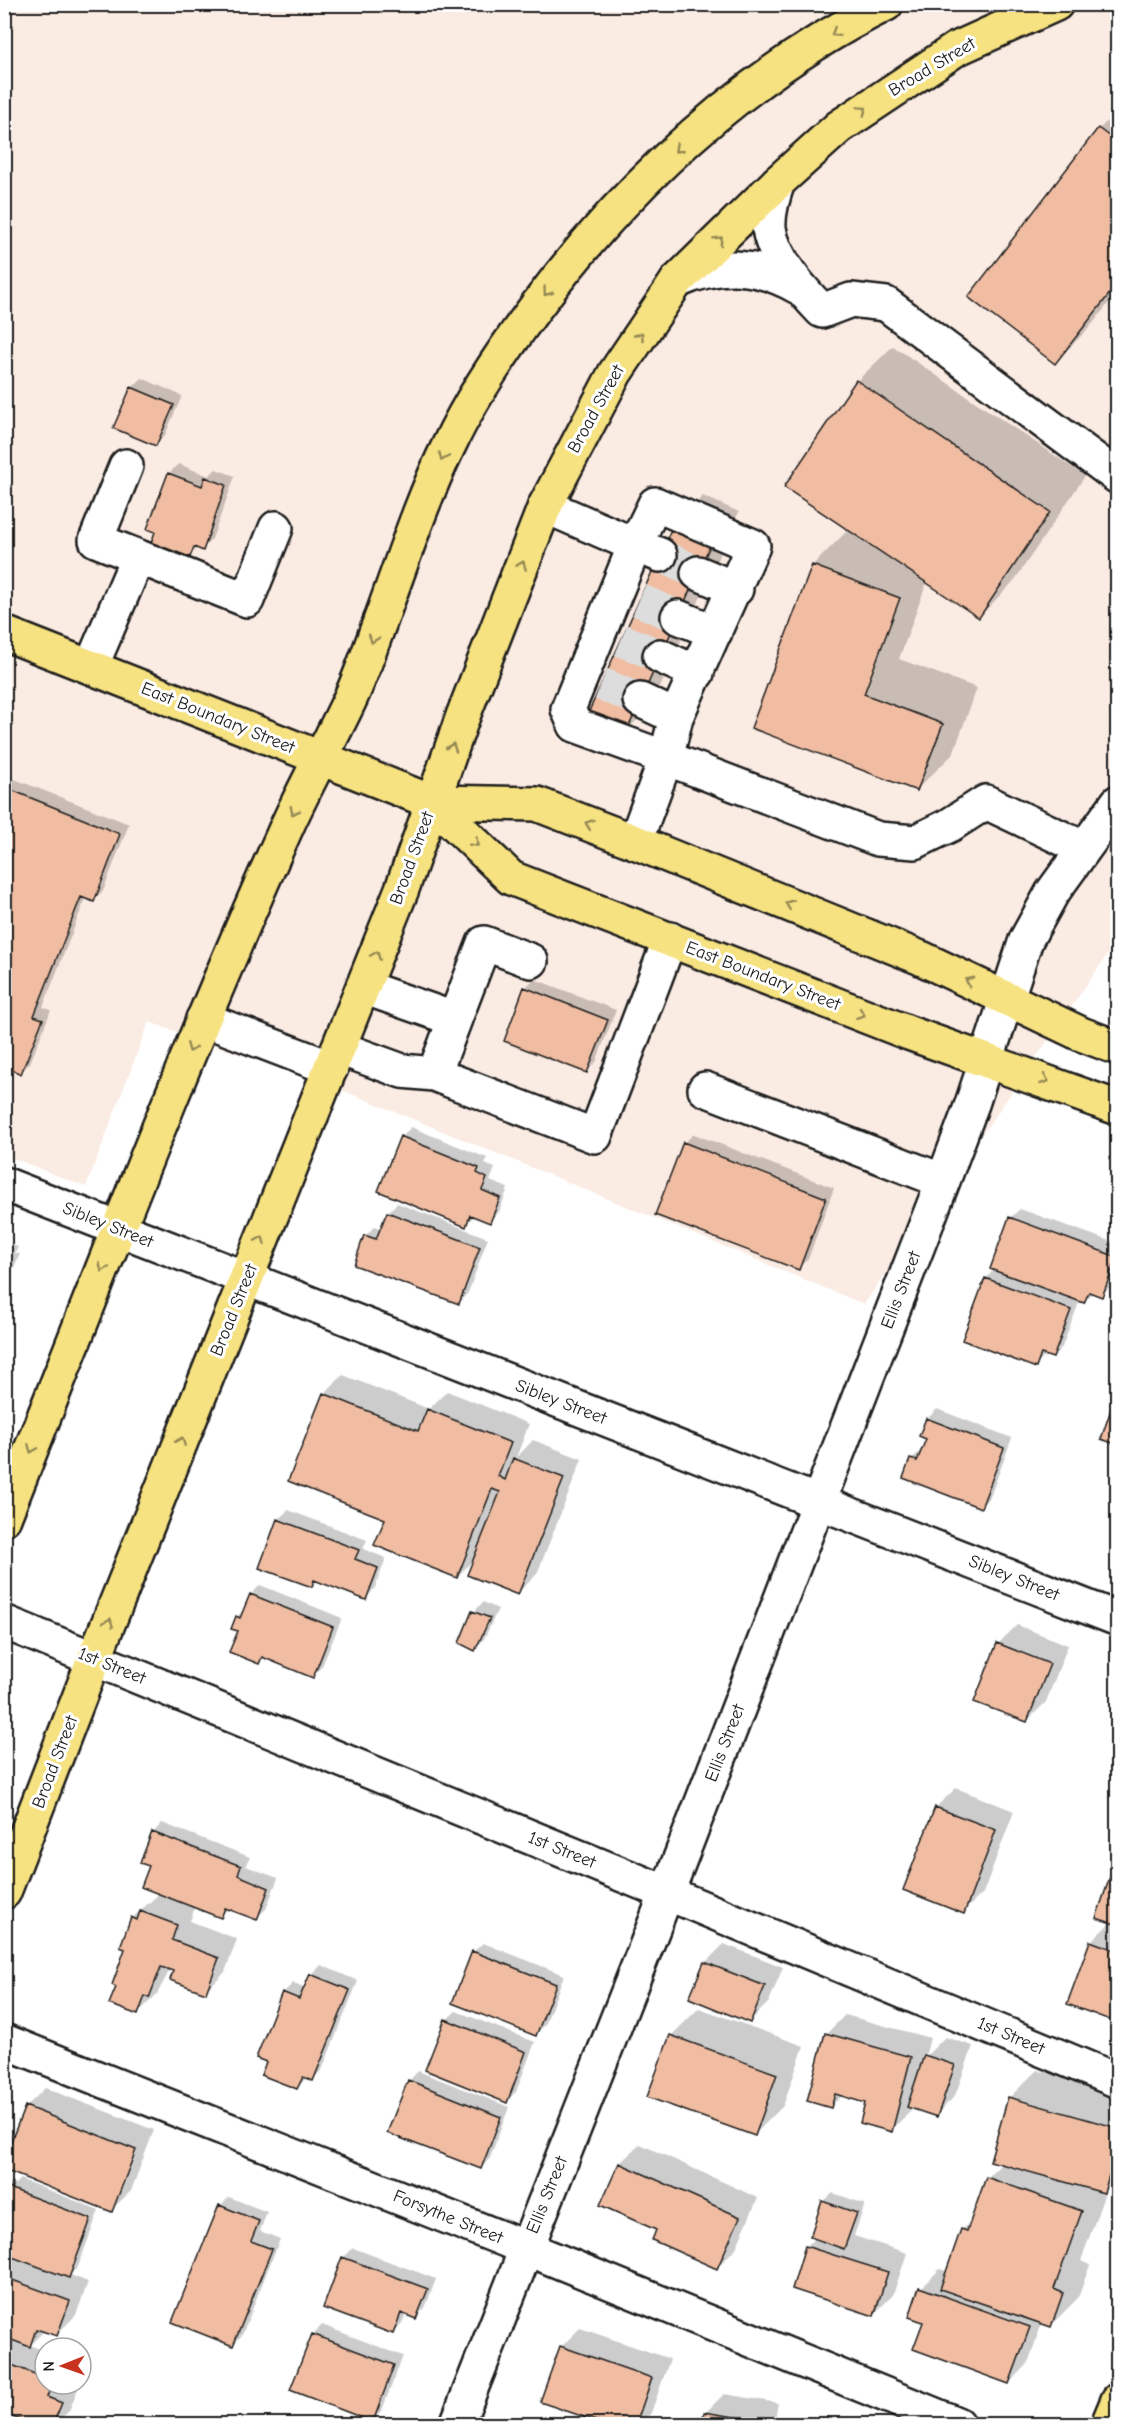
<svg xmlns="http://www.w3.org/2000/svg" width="1122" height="2429" viewBox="0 0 1122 2429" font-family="'Comic Neue',sans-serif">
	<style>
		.built { fill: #faebe3 }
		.shadow { fill: #0003 }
		.building { fill: #f0bda2; stroke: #1c1c1c; stroke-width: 1.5 }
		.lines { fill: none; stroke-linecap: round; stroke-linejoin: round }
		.minor-tunnel { stroke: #ddd; stroke-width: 33; stroke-dasharray: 33 16; stroke-linecap: butt }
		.minor-casing { stroke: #1c1c1c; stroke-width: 38 }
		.major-casing { stroke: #1c1c1c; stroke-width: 38 }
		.minor { stroke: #fff; stroke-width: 33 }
		.major { stroke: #f7e281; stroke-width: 33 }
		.oneway { stroke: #948954 }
		.labels { text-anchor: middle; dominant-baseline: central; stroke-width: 6; stroke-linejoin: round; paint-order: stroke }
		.street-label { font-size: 18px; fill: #1c1c1c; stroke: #fff }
	</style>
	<rect width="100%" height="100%" fill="#fff"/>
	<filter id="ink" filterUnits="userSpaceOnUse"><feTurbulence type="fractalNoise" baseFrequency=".0167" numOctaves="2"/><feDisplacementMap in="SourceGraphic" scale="12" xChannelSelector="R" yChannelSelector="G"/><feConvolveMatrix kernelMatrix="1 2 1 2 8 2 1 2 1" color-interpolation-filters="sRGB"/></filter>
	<g filter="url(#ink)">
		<path class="built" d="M4,5h1113v936l-253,363 -512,-210 -203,-72 -63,165 -81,-32z"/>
		<path class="shadow" d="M1118,111v180l-28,36 -35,35 -85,-66 129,-167z
			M893,346l192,130 -71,105 -35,36 -52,-35 -28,77 78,29 -24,66 -36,35 -164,-62 60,-162 36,-36 8,-148z
			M142,378l40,18 -17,39 -9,10 -24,-57z
			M178,464l31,12 7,-7 19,7 -23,63 -10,10 -4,-2 -8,9 -21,-82z
			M703,496l36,16 -87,193 -28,28 51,-209z
			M4,775l125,49 -26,67 -10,9 -7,-3 -43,110 8,3 -21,53 -9,9 -7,-2 -3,7 -7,7z
			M534,979l82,31 -20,52 -9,9 -62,-83z
			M411,1127l76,31 -2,6 10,4 -5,13 18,7 -9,24 -10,9 -14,-6 -10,10 -63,-88z
			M694,1134l140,54 -26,71 -10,9 -114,-125z
			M397,1203l91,35 -20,55 -10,10 -93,-67 10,-10 7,3 6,-17z
			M1020,1209l98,35v25l-7,17 -9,9 -9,-3 -9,10 -4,-2 -18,47 -9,10 -7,-3 -10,12 -50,-88 9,-9 15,-51z
			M4,1242l14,5 -3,6 5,1 -16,36z
			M343,1375l86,34 18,-18 82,33 -13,34 17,-18 49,19 -45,115 -19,19 -42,-36 -19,20 -70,-58 -63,-125z
			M937,1409l75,29 -22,59 -10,10 -69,-47 10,-10 2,1 5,-12 -7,-4 7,-17z
			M288,1510l79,30 -4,9 23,9 -11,30 -9,10 -49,-18 -6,6 -33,-66z
			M260,1585l82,33 -20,48 -9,10 -49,-19 -6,5 -18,-32 -3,-13 9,-9 5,-13z
			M483,1602l15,7 -14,30 -9,10 -14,-6 13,-31z
			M1017,1625l51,20 -22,57 -19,19 -29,-77z
			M956,1788l58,23 -31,82 -20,19 -58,-23 31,-82z
			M162,1823l88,34 -4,9 32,12 -12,31 -10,9 -27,-10 -9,8 -25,-9 -5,14 47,18 -12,33 -20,19 -34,-23 -14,26 -19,19 -11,-65 5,-30 28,-25 -9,-28 2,-32z
			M1118,1864v157l-49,-17 22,-63 20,-19 5,-56z
			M483,1943l81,32 -19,50 -9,9 -63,-82z
			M724,1944l59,23 -14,35 -19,19 -45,-58z
			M321,1965l37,16 -36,89 -9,9 -6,-2 -10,11 -29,-27 15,-68 10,-10 12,6 6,-14z
			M699,2008l105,38 -21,60 -28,28 -84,-98z
			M456,2011l79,31 -19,50 -10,9 -60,-81z
			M845,2015l85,23 -5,19 20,-20 28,9 -18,50 -19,19 -24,-8 -1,4 -20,19 -24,-29 -24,-6 -12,11 -5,-72z
			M1037,2070l81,23v84l-11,10 -26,74 9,4 -12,33 -28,28 -8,-3 -14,40 -19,20 -84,-62 -4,-33 19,-19 8,3 14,-42 11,-12 14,-40 15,-15 7,-65z
			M418,2071l91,36 -19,51 -9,10 -72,-87z
			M45,2088l109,42 -23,61 -20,19 -85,-103z
			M640,2144l118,54 -22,50 -19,19 -59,-37 -56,-26 18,-41z
			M20,2179l79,31 -21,57 -8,8 18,7 -12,33 -19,19 -12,-4 -15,15 15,6v33h35l-11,27 -14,13h-19l-32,-12v-156l3,-3 -3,-1v-72l11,4z
			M833,2193l32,11 -11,32 53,17 -14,42 -19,19 -68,-68 9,-8 8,-36z
			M229,2197l38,15 -7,19 20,8 -38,96 -9,10 -13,-139z
			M353,2248l83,31 -11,29 -9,9 -10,-3 -4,9 -9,10 -68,-26 19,-50z
			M322,2325l81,31 -21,54 -9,10 -60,-86z
			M580,2328l90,31 -19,54 -11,11h-30l-68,-23 19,-54z
			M724,2394l54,9 -4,21h-71l2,-11z"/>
		<path class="building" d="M1098,128l20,15v140l-63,81 -87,-67z
			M856,380l194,132 -71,106 -195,-131z
			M131,387l43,18 -18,41 -43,-18z
			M168,473l34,13 3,-9 21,8 -23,66 -9,-4 -4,10 -39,-14 4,-11 -8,-3z
			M674,523l38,18 -87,194 -39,-17z
			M812,565l88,33 -36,96 79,30 -26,67 -166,-63z
			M4,787l116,47 -26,68 -13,-5 -47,119 9,3 -22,55 -11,-5 -6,13z
			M524,987l84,33 -21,53 -83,-32z
			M400,1136l79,32 -2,5 10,5 -5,12 18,8 -10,25 -20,-8 -4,12 -88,-36z
			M683,1142l143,56 -27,72 -144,-55z
			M387,1212l93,35 -21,57 -105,-39 10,-30 12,4z
			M1009,1217l108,40 -15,40 -13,-5 -5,11 -94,-34z
			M985,1278l86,32 -18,48 -12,-4 -5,14 -74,-28z
			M323,1393l95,38 9,-22 84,34 -13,33 7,4 8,-22 51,20 -46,117 -51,-20 33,-83 -8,-3 -35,89 -83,-33 11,-26 -97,-38z
			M1112,1406l6,1v38l-17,-6z
			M926,1418l78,30 -23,60 -78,-30 7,-19 7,2 9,-22 -7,-3z
			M277,1519l82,31 -4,9 23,9 -12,32 -52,-20 -2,7 -53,-19z
			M250,1594l83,33 -20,51 -51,-21 -3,7 -30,-12 9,-21 -7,-2 5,-13 4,2z
			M472,1611l18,7 -15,33 -16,-8z
			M997,1643l53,21 -23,58 -53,-20z
			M935,1807l61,23 -32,84 -61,-24z
			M152,1832l89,34 -3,9 31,13 -12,32 -32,-12 -4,10 -80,-31 8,-21 -9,-3z
			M1114,1865l4,1v59l-22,-7z
			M140,1911l37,14 -5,15 47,18 -13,35 -36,-13 3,-9 -12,-4 -12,31 -4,-2 -7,19 -29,-11 7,-17 -4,-2 13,-36 -5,-2 11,-30 6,3z
			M1090,1941l28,10v72l-51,-19z
			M472,1951l84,33 -20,52 -84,-33z
			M704,1962l61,24 -15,37 -61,-25z
			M310,1974l40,16 -37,91 -10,-4 -6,12 -36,-14 5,-13 -10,-4 26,-66 17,7z
			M445,2019l81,33 -19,51 -82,-33z
			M825,2033l86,24 -19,75 -32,-9 5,-20 -30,-9 -4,14 -24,-7z
			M670,2035l107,39 -22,62 -108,-39z
			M924,2055l31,10 -18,52 -30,-10z
			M408,2080l93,37 -20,52 -94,-36z
			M1008,2097l110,31v15l-14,50 -114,-32z
			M25,2106l111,44 -24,62 -108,-42v-11z
			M619,2163l121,54 -23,52 -65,-29 4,-10 -56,-25z
			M986,2177l96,34 -28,78 9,4 -12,34 -111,-38 21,-60 6,2z
			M9,2188l82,31 -22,59 -65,-24v-61h2z
			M822,2201l35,12 -13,36 -34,-12z
			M219,2205l40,16 -8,20 21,8 -39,97 -61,-24z
			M805,2246l83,26 -14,44 -82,-27z
			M342,2257l86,32 -12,30 -15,-6 -8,21 -70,-26z
			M4,2277l66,24 -13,35 -21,-7 -6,18 -26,-10z
			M919,2287l111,40 -21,57 -96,-35 10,-27 -14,-5z
			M312,2334l82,31 -21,57 -83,-32z
			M560,2346l92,32 -16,46h-31l-65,-22z
			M4,2362l41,16v6h7l-5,13 15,6 -9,21h-21l-28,-10z
			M704,2412l55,9v3h-57z"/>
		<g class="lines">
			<path class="minor-tunnel" d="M660,555l38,18
				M639,600l39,17
				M621,640l39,16
				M601,684l39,16"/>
			<defs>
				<path id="minor" d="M778,182c-5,14 -10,31 -9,46 4,31 33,62 53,83l29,-11 35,4 232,173
					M677,281c43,-19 80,-17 121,6
					M126,466l-30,74 151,60 29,-72
					M545,506l90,39 -67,164 7,16 91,33 10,-41 77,-171 -98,-42 -20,41 25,10
					M698,573l38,16
					M678,617l37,15
					M660,656l37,17
					M91,667l47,-110
					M640,700l36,17
					M635,842l31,-84 212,81 37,3 35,-17 36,-23 97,46
					M531,961l-47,-18 -50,131 161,62 75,-197
					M363,987l91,32
					M203,1019l128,49
					M339,1048l63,23 32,3
					M705,1089l238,92
					M4,1184c371,147 743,289 1114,435
					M4,1622l663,271 451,188
					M4,2041l522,207 431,176
					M457,2424l190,-480 296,-763 29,-77 54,-164 26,-47 66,-91"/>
				<path id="major" d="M4,633l428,169 105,2 98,38 286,116 160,76 37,14
					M432,802l79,76 398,155 209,75
					M4,1518c92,-232 181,-465 283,-692 20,-44 44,-86 64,-129 10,-22 18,-45 26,-67 23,-62 43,-126 72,-185 23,-49 54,-94 86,-137 94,-126 209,-233 351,-304
					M4,1892l90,-233 308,-770 61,-173 82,-210 70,-133 62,-92 101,-99 61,-55 117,-78 100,-45
					M1108,2424l10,-24"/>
			</defs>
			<use href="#minor" class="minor-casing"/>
			<use href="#major" class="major-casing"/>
			<use href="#minor" class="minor"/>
			<use href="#major" class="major"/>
		</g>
		<defs><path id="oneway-chevron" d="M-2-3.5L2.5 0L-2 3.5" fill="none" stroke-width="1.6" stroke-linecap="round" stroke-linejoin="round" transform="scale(1.5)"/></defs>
		<g class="oneway">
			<use href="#oneway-chevron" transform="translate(835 33) rotate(148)"/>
			<use href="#oneway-chevron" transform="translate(863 110) rotate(-35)"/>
			<use href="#oneway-chevron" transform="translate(678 149) rotate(138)"/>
			<use href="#oneway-chevron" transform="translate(719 240) rotate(-45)"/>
			<use href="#oneway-chevron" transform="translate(547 292) rotate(127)"/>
			<use href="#oneway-chevron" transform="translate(640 336) rotate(-56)"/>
			<use href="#oneway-chevron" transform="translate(443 457) rotate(113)"/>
			<use href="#oneway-chevron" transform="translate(522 565) rotate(-68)"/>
			<use href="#oneway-chevron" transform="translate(373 639) rotate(110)"/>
			<use href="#oneway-chevron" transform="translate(452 747) rotate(-71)"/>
			<use href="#oneway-chevron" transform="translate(294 811) rotate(117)"/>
			<use href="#oneway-chevron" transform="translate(589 824) rotate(-159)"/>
			<use href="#oneway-chevron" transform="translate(475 843) rotate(44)"/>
			<use href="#oneway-chevron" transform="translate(789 904) rotate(-158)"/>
			<use href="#oneway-chevron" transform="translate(376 955) rotate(-68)"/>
			<use href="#oneway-chevron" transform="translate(969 981) rotate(-154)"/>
			<use href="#oneway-chevron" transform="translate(861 1014) rotate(21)"/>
			<use href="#oneway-chevron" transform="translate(191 1048) rotate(112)"/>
			<use href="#oneway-chevron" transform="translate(1045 1080) rotate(20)"/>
			<use href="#oneway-chevron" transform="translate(261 1240) rotate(-68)"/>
			<use href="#oneway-chevron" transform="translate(103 1268) rotate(112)"/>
			<use href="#oneway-chevron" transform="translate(181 1441) rotate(-68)"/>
			<use href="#oneway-chevron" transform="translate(32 1449) rotate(112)"/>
			<use href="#oneway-chevron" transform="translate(109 1622) rotate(-68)"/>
		</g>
	</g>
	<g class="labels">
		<g class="street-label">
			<text transform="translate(932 67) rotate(-31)">Broad Street</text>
			<text transform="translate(596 409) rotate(-61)">Broad Street</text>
			<text transform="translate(218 718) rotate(22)">East Boundary Street</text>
			<text transform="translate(412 858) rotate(-70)">Broad Street</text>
			<text transform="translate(763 976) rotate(21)">East Boundary Street</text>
			<text transform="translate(108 1225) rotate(22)">Sibley Street</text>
			<text transform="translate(901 1290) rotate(-69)">Ellis Street</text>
			<text transform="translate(234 1310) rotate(-68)">Broad Street</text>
			<text transform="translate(561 1402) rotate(21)">Sibley Street</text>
			<text transform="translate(1014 1578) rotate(22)">Sibley Street</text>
			<text transform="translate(112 1666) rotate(22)">1st Street</text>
			<text transform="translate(725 1743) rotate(-69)">Ellis Street</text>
			<text transform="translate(55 1762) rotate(-69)">Broad Street</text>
			<text transform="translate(562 1850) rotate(22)">1st Street</text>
			<text transform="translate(1011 2036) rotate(23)">1st Street</text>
			<text transform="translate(547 2195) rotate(-68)">Ellis Street</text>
			<text transform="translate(448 2217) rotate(22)">Forsythe Street</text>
		</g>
	</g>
	<rect width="1122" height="2429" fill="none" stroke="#fff" stroke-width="24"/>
	<rect x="12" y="12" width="1098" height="2405" fill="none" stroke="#1c1c1c" stroke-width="2" filter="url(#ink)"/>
	<g transform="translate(63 2366) rotate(269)"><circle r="28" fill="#ffffff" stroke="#a4a4a4" stroke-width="1.5"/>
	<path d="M0-4.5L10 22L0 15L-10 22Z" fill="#c8321e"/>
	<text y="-9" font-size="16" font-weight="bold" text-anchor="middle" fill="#1c1c1c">N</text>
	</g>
</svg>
